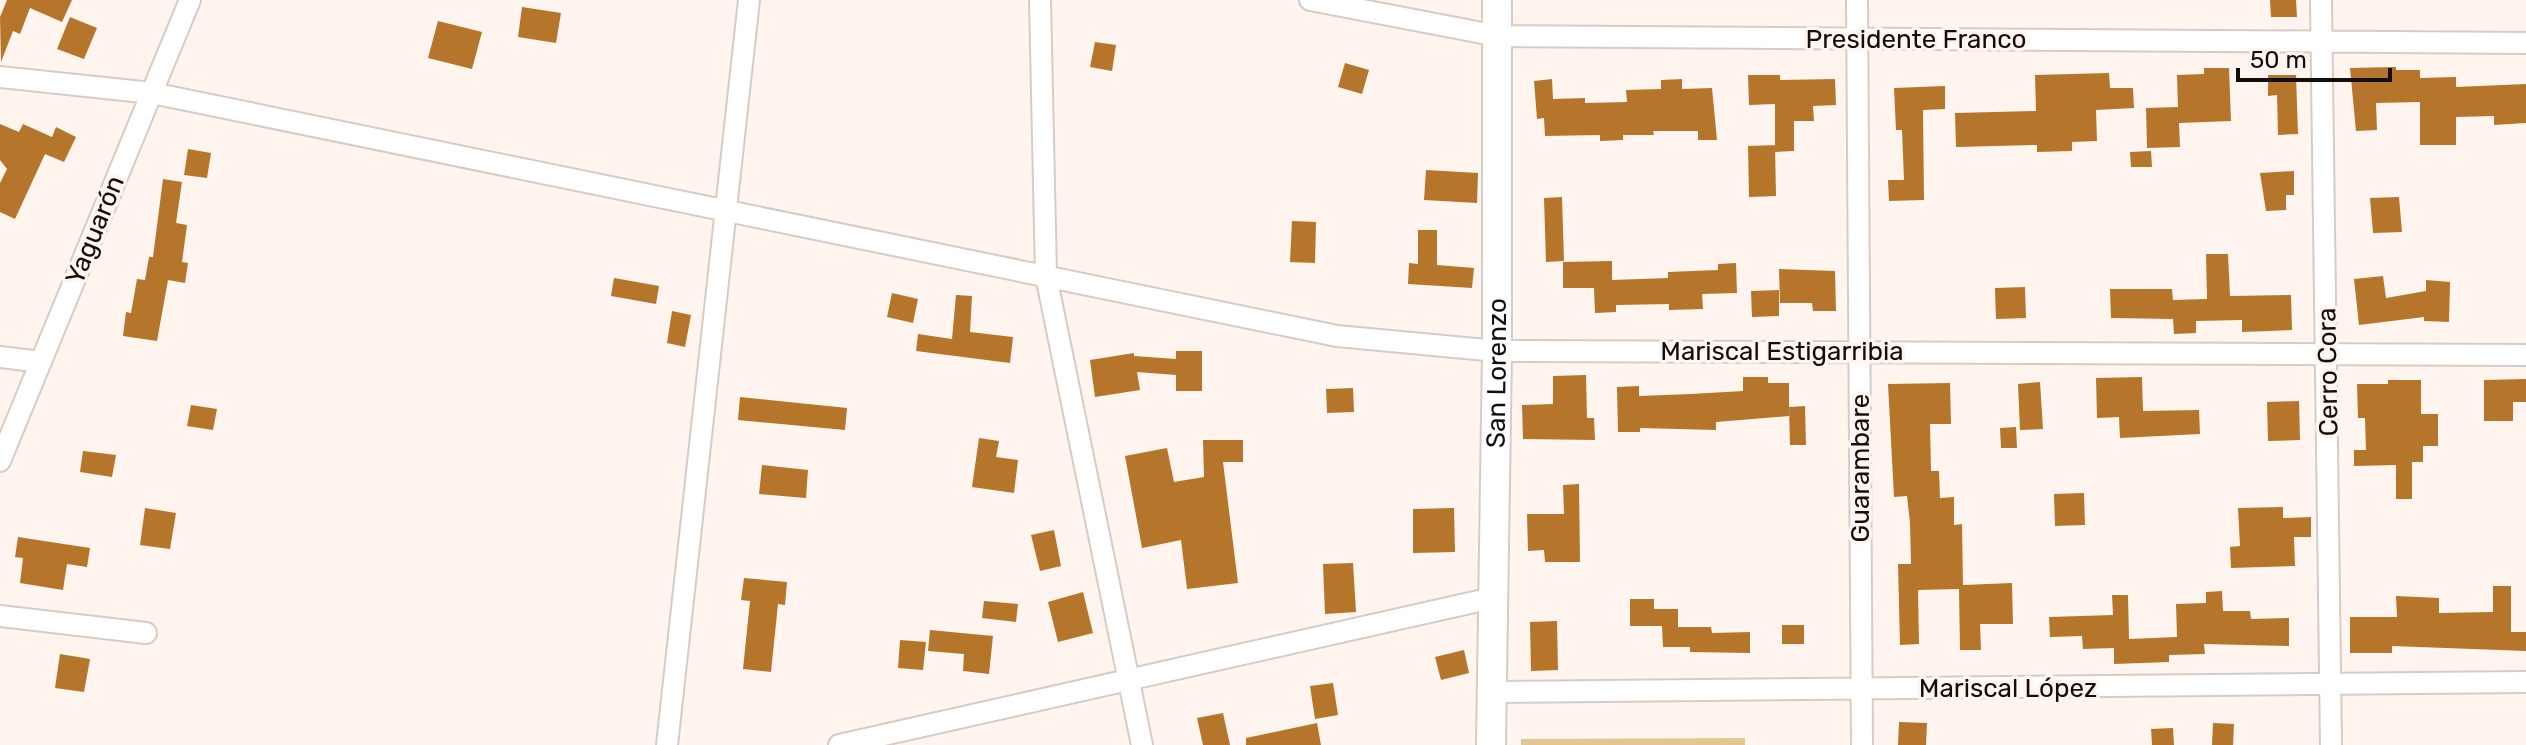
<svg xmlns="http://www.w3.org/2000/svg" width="2526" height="745" viewBox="0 0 2526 745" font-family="Rubik,sans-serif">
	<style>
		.green { fill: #e1c791 }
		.building { fill: #b5762b }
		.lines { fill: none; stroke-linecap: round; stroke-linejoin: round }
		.street-casing { stroke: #d6ccc6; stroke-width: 24 }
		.secondary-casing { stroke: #d6ccc6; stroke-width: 32 }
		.street { stroke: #fff; stroke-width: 20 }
		.secondary { stroke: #fff; stroke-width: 28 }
		.labels { text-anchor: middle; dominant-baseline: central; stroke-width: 7; stroke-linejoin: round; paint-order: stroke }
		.street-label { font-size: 26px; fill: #110e0c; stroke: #fff4ee }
	</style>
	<rect width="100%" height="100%" fill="#fff4ee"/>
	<path class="green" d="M1745,738v7h-224v-6z"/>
	<path class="building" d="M7,0h65l-10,22 -32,-14 -10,26 -7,-3 -12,31 -1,-45z
		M2270,0h26l1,17h-26z
		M522,7l39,6 -5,30 -38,-6z
		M70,17l27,11 -13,31 -27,-10z
		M438,21l44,11 -10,37 -44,-11z
		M1095,42l21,3 -4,26 -22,-4z
		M1345,63l24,7 -7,24 -24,-7z
		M2396,67v3h24v8l36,-1v10l70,-3v39l-32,2v-9l-38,1v28h-36v-43l-44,1 1,27 -21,1 -6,-63z
		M2204,68h25l2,53 -52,2 1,24 -33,1 -1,-40 32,-1 -1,-32 27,-1z
		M2109,73l1,15h23l1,20 -38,2 1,31 -25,1v9l-35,1v-7l-81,2 -1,-34 81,-2 -1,-36z
		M1748,75h32v5l55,-1 1,26 -23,1 1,15h-20v30l-19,1v-48l-26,1z
		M2268,75h28l2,59 -20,1 -1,-40 -9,1z
		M1552,79l1,20 32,-1v5l42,-1 -1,-12 35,-1v-9l21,-1v10l30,-1 5,52h-19v-9h-45l1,4h-31v5l-23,1v-6l-55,1 -1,-18 -7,1 -3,-38z
		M1945,86v23l-22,1 1,90 -35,1 -1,-21h16l-2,-50h-6l-2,-42z
		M0,124l19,8 4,-8 29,13 4,-10 20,10 -12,25 -19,-8 -30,65 -15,-7v-29l7,-14 -7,-9z
		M1775,145l1,51 -27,1 -1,-51z
		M188,149l23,4 -4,25 -23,-3z
		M2151,151l1,16h-21l-1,-15z
		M1426,170l52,3 -1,30 -53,-3z
		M2294,171v24h-8v15l-20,1 -6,-38z
		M163,179l19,3 -6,41 11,2 -5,37 6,1 -3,20 -17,-3 -11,61 -34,-5 3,-24 5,1 6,-34 8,1 4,-23h4z
		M1562,197l2,64 -18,1 -2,-64z
		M2399,197l3,35 -29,1 -3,-35z
		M1292,221l24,1 -1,41 -25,-1z
		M1418,230h19v35l37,3 -2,20 -64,-4 1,-21 9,1z
		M2206,254h22l2,42 61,-1 1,35 -50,2v-12l-46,1v12l-22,1 -1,-15 -62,-1 -1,-29h62l1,11 34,-1z
		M1612,261v19l56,-2v-6l50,-2v-6l18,-1 1,30 -35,1 1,15 -34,1v-6l-53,1v7l-21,1 -1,-25h-31v-26z
		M1779,269l56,2 1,40h-23l-1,-8h-32z
		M2383,276l3,22 40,-7v-11l24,2 -1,40 -25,-1v-4l-65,8 -5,-46z
		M614,278l45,8 -3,18 -45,-8z
		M2025,287l1,31 -30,1 -1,-31z
		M1779,290v26l-27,1 -1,-26z
		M892,293l26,6 -5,24 -26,-6z
		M956,295l16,1 -2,36 43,5 -3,26 -94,-12 2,-17 34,5z
		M672,311l19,4 -6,32 -18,-4z
		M1176,351h26v40h-26v-16l-39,-3 3,18 -45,7 -5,-37 44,-7v3l42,3z
		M1586,375l1,43h7l1,22 -72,-1 -1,-34 31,-1v-28z
		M1743,377h25v6h21v33l-73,6v8l-76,-2v4h-22l-1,-45 22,-1v10l52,-2 52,-3z
		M2142,377l1,34 56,-1 1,24 -80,4 -1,-21 -22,1 -1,-40z
		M2526,379v23h-13v19h-29v-41z
		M2388,380h33v34h17v32h-15v16h-11v37h-16v-34l-42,1v-16h12l-1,-32h-7l-1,-34h31z
		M2040,382l3,47 -23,1 -2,-46z
		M1950,383l1,41h-21l1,47h8l1,27 14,-1v28l8,-1 1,61 49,-2 1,41h-33l1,26h-21l-1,-61 -41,1 1,54 -19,1 -2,-81h13l-1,-41 -3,-27 -13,1 -6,-113z
		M1353,388l1,24 -27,1 -1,-24z
		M740,397l107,11 -2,22 -107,-10z
		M2299,401l1,39 -32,1 -1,-39z
		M191,405l26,4 -4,21 -26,-4z
		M1805,406l1,39h-16l-1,-38z
		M2016,427l1,21h-16l-1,-20z
		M979,438l20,3 -3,16 22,3 -4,33 -42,-6z
		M1203,440h40v22h-20l15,121 -51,6 -6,-49 -39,8 -17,-92 42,-8 7,34 30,-5z
		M83,451l33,4 -4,22 -32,-5z
		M762,465l46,5 -2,28 -47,-4z
		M1579,484l1,78h-35l-1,-12 -16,1 -1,-37h37l-1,-29z
		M2084,493l1,32 -30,1 -1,-32z
		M2283,507v11l28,-1v20h-17l1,29 -64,2 -1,-21 10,-1 -2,-38z
		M145,508l31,5 -6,36 -30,-4z
		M1454,508l1,44 -42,1v-44z
		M1054,530l7,36 -21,5 -9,-36z
		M18,537l72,11 -3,19 -20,-3 -4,26 -43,-7 3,-25 -8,-1z
		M1353,563l3,49 -31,2 -2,-50z
		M744,578l43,4 -2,23 -7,-1 -7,68 -28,-3 7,-68 -9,-1z
		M2493,586h18v46h15v19l-134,-5v7h-42v-36h47l-1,-21 43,2v15l54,-1z
		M2222,591l1,20h27l1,8 38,-1v28l-85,-2 1,10 -36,1v7l-55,2v-16l-31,1 -1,-13 -32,1 -1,-20 64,-2 -1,-20h16l1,44 48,-2 -1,-33 30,-1v-11z
		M1083,592l10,41 -35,9 -10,-40z
		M1630,599h24v10h24v18h33l1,6 38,-1v21l-60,-1v-5h-27l-1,-21h-32z
		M984,601l34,3 -2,18 -34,-4z
		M1557,621l1,49 -27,1 -1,-49z
		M1782,625h22v19h-22z
		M930,630l63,6 -4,38 -26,-3 1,-17 -36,-3z
		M900,640l26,2 -3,28 -25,-2z
		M1464,650l5,23 -28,7 -6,-23z
		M60,654l30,5 -6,33 -29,-4z
		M1333,683l5,32 -23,4 -5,-33z
		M1223,713l7,32h-27l-6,-27z
		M1899,722l28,1 -1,22h-28z
		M1317,723l4,22h-75v-7z
		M2213,723l21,1 -1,21h-21z
		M2173,728l1,17h-22l-1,-16z"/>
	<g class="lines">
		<defs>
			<path id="street" d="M1040,0l6,276 96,469
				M1310,0l188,36 1028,7
				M1857,0l5,745
				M2321,0l10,745
				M0,77l152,16 1185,243 160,15 1029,4
				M0,357l41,5
				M0,461l190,-461
				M0,616l146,17
				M1490,692l1036,-10
				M667,745l82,-745
				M839,745l653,-147"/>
			<g id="secondary">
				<path id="s1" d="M1491,745l6,-394v-351"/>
			</g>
		</defs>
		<use href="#street" class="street-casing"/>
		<use href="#secondary" class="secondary-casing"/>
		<use href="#street" class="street"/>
		<use href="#secondary" class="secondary"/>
	</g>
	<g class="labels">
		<g class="street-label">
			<text x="1916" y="39">Presidente Franco</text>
			<text transform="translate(95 230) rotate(-68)">Yaguarón</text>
			<text x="1782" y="351">Mariscal Estigarribia</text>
			<text transform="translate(2328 372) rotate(-91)">Cerro Cora</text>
			<text stroke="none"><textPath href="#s1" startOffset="372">San Lorenzo</textPath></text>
			<text transform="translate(1860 468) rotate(-90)">Guarambare</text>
			<text x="2008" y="688">Mariscal López</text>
		</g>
	</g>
	<path d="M2238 68v12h152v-12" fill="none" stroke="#110e0c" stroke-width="4"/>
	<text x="2250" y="68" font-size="24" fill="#110e0c" stroke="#fff4ee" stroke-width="6" paint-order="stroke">50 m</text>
</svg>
